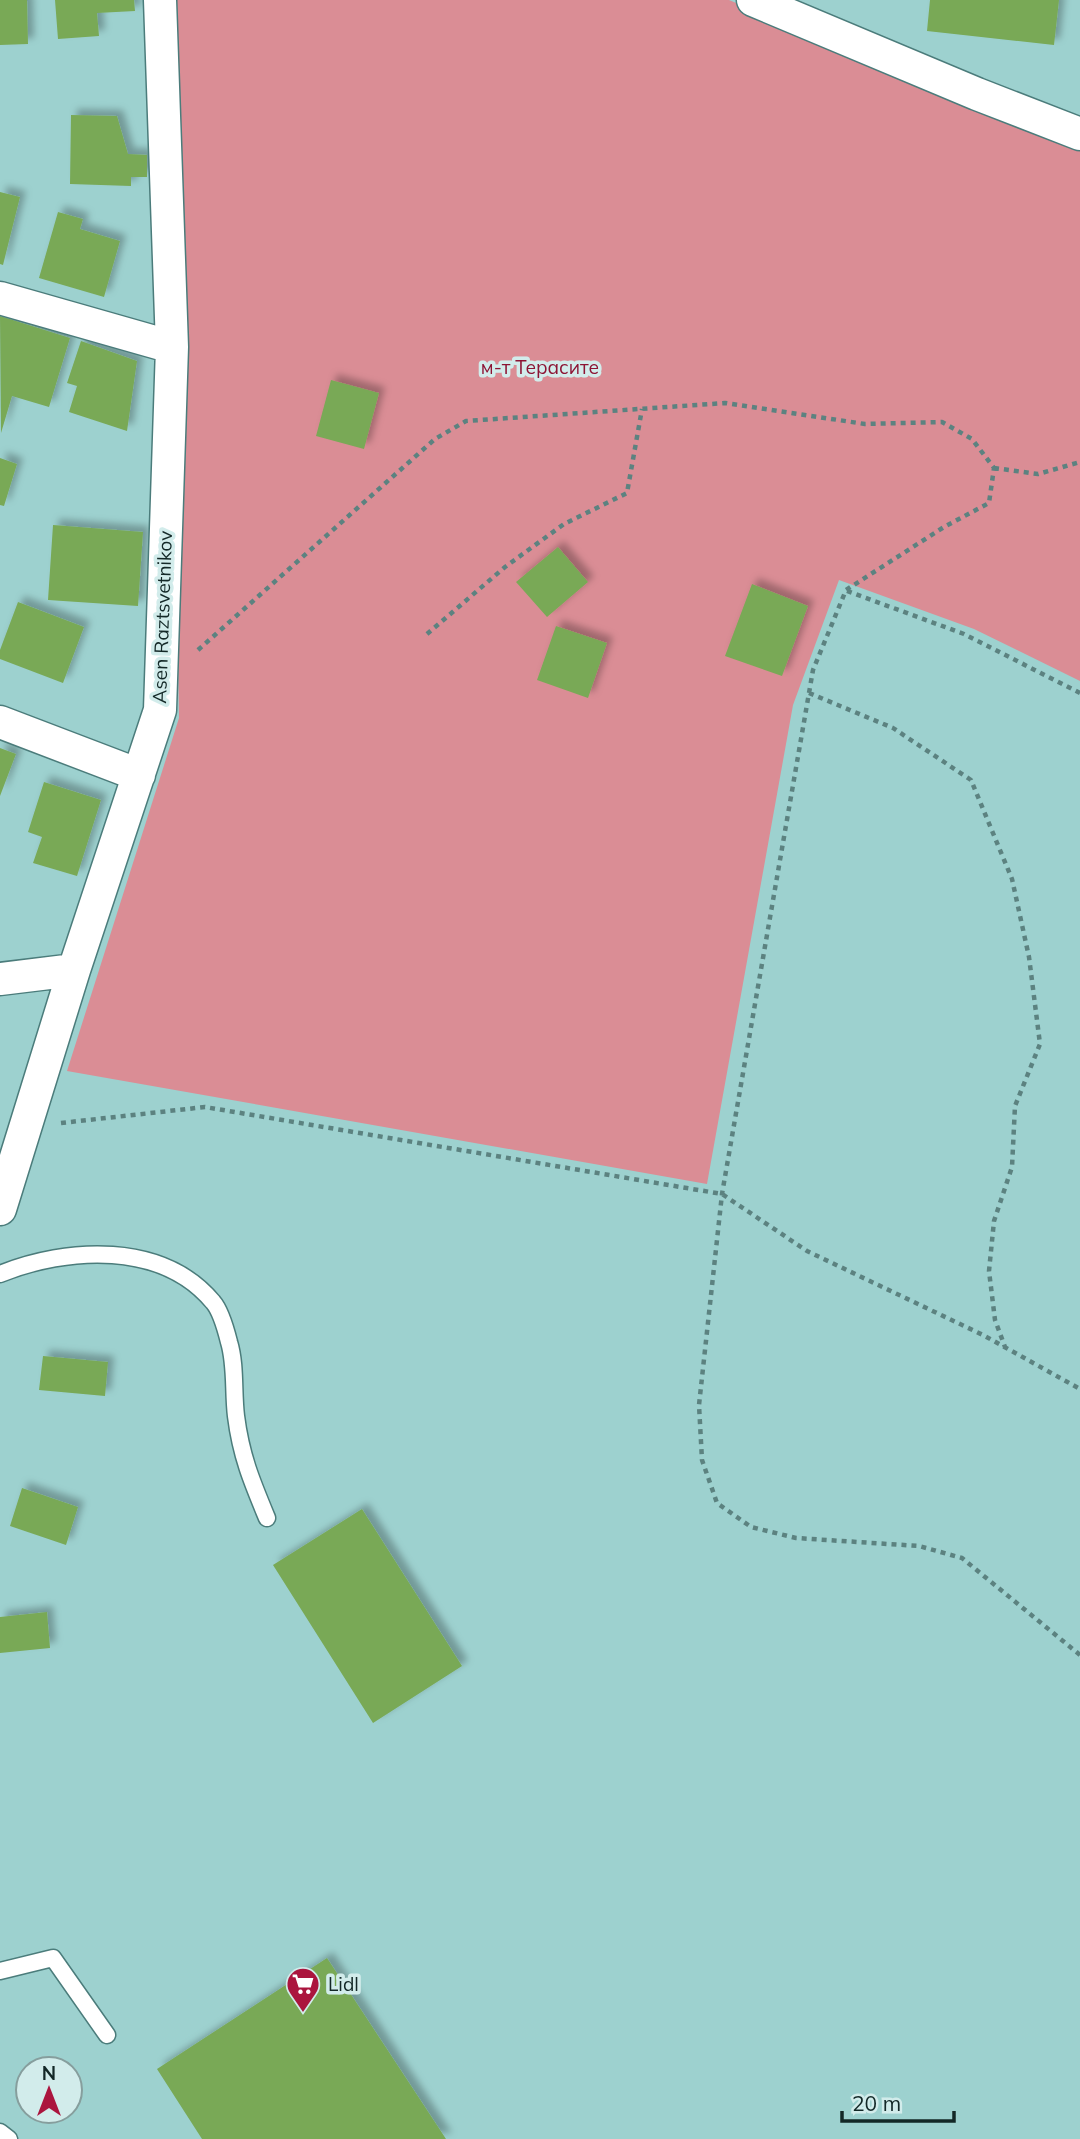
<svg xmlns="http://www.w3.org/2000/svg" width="1080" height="2139" viewBox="0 0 1080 2139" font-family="Mulish,sans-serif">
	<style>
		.green { fill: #da8d95 }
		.building { fill: #79a956; filter: url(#shadow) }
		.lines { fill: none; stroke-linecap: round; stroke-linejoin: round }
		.service-casing { stroke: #4b7c7b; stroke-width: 19 }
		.minor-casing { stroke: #4b7c7b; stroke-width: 35 }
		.path { stroke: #5c8280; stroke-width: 4.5; stroke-dasharray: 5 5; stroke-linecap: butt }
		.service { stroke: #fff; stroke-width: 16 }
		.minor { stroke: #fff; stroke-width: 32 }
		.labels { text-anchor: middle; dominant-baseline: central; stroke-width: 7; stroke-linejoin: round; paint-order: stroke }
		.park-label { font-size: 19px; fill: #8d1434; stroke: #d2eceb }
		.street-label { font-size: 19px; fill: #132827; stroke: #d2eceb }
		.poi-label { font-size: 19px; fill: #132827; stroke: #d2eceb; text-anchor: start }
	</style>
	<defs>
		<filter id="shadow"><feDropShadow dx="6" dy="-6" stdDeviation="3.5" flood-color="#0004"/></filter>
	</defs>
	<rect width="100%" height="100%" fill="#9dd1cf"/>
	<path class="green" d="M168,0h561l351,148v533l-106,-52 -135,-49 -46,125 -86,479 -640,-113 112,-353z"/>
	<path class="building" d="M0,0h27l1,44 -28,1z
		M55,0h79l1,11 -38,2 2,23 -41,3z
		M930,0h129l-5,45 -127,-14z
		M71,115l46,1 11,38 19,1v22h-16v9l-61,-2z
		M0,192l20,5 -17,68 -3,-1z
		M58,212l25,7 -3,10 40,12 -16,56 -65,-19z
		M0,316l70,22 -21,69 -37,-11 -11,37z
		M81,341l56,20 -10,70 -58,-19 8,-26 -10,-3z
		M331,380l48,13 -15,56 -48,-13z
		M0,458l17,6 -13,42 -4,-1z
		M53,525l90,7 -5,74 -90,-6z
		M558,547l30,35 -41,35 -31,-35z
		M752,584l56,22 -26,70 -57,-20z
		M18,602l66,25 -21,56 -63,-24v-9z
		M556,626l51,17 -19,55 -51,-18z
		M0,748l16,6 -16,42z
		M44,782l57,18 -24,76 -44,-13 9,-26 -14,-5z
		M43,1356l65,6 -3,34 -66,-6z
		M22,1488l56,19 -12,38 -56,-19z
		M362,1509l100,157 -89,57 -100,-158z
		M47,1612l3,36 -50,5v-36z
		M327,1958l119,181h-244l-45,-70z"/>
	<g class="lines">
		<defs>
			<path id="service" d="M0,1274c67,-27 162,-33 213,28 8,9 13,28 16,40 7,23 4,50 7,74 5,40 16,66 31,102
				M0,1971l53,-13 54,77
				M0,2132l9,7"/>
			<path id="minor" d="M753,0l224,94 103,40
				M0,298l172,49
				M0,722l139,53
				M0,979l74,-9
				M0,1209l74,-239 86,-260 12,-363 -12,-347"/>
		</defs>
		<use href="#service" class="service-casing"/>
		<use href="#minor" class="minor-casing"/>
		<path class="path" d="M994,468l44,6 42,-12
			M847,591l117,43 116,59
			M427,634l78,-67 59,-43 63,-31 15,-84
			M198,650l237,-211 31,-18 259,-18 140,21 77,-2 30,17 22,29 -5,35 -45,24 -98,63 -33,80 -91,524 -23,211 3,55 15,43 34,24 45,11 123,8 43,12 118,97
			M809,693l84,35 78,52 41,99 17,78 11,87 -25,62 -3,61 -18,54 -5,50 6,49 10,27
			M61,1123l144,-16 517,87 85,57 176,84 97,54"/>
		<use href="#service" class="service"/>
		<use href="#minor" class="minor"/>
	</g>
	<defs>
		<symbol id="supermarket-pin" viewBox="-11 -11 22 30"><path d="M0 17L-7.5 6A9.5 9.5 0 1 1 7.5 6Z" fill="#ab153e" stroke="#d2eceb"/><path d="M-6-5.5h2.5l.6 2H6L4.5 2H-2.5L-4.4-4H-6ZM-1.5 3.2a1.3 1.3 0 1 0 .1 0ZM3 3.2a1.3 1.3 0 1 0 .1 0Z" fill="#fff"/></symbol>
	</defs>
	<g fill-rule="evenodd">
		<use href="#supermarket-pin" x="284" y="1965" width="38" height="52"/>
	</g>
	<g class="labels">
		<g class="park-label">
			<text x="540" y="367">м-т Терасите</text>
		</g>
		<g class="street-label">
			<text transform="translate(162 617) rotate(-88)">Asen Raztsvetnikov</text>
		</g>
		<g class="poi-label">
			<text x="328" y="1984">Lidl</text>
		</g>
	</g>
	<g transform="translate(49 2090)"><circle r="33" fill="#d2eceb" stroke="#869e9d" stroke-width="2"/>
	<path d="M0-5L12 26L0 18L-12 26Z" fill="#ab153e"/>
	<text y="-10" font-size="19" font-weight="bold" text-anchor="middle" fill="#132827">N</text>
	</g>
	<path d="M842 2111v10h112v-10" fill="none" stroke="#132827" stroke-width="3.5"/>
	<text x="852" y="2111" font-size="21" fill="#132827" stroke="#d2eceb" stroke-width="5" paint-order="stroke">20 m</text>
</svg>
